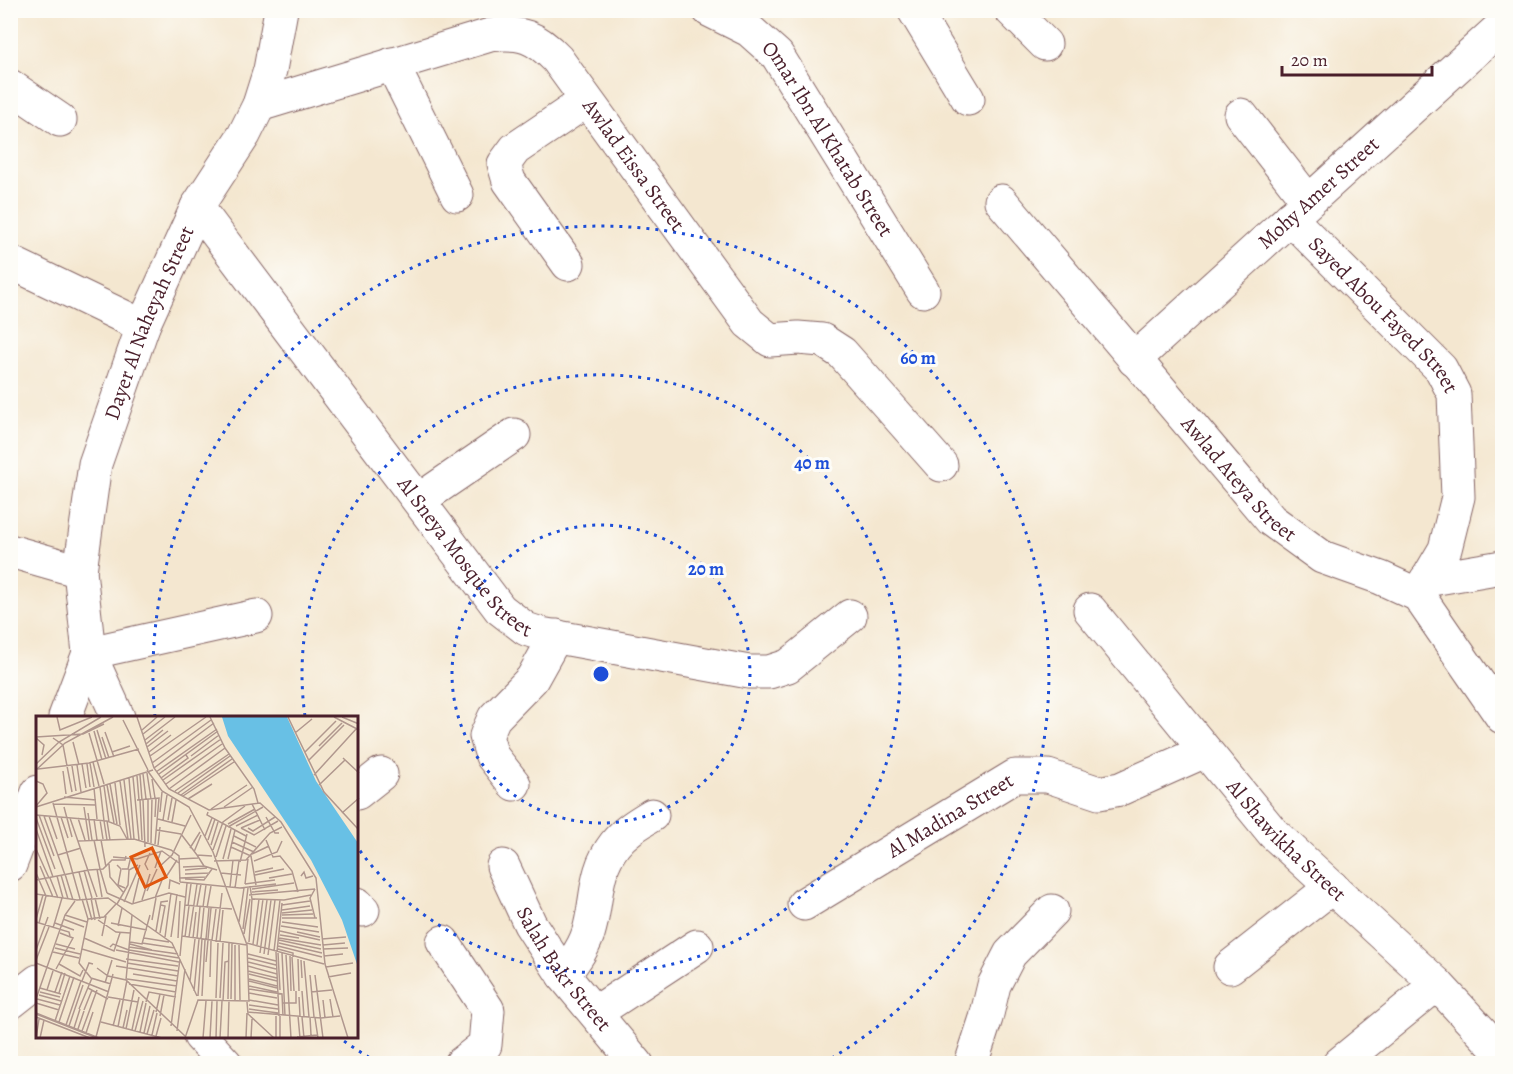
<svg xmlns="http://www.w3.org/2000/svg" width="1513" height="1074" viewBox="0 0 1513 1074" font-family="Alegreya,serif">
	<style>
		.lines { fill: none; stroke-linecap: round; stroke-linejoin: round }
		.street-casing { stroke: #866565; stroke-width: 35 }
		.street { stroke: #fff; stroke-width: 33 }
		.ring { fill: none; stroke: #1d4ed8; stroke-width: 3; stroke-dasharray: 3 6 }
		.labels { text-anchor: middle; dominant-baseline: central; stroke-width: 6; stroke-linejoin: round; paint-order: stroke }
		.street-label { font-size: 21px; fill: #4a1f2b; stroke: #fdfcf7 }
		.inset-road { fill: none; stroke: #b0978e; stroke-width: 1.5 }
		.view { fill: #e0560e; fill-opacity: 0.15; stroke: #e0560e; stroke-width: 3 }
		.inset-edge { fill: none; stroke: #4a1f2b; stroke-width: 3 }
		.centre { fill: #1d4ed8; stroke: #fdfcf7; stroke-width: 3 }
		.ring-label { font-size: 18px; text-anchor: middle; font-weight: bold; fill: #1d4ed8; stroke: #fdfcf7; stroke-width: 6; stroke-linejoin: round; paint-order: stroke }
	</style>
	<rect width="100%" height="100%" fill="#fdfcf7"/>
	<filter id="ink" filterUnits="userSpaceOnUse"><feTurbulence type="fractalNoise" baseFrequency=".0167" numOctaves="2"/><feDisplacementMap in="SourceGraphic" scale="12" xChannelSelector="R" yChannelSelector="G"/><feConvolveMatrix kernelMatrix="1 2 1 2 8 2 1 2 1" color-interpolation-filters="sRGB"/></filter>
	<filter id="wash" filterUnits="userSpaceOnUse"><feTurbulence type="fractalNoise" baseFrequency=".008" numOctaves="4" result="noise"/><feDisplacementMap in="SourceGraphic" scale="24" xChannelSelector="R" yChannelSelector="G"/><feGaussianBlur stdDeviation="1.35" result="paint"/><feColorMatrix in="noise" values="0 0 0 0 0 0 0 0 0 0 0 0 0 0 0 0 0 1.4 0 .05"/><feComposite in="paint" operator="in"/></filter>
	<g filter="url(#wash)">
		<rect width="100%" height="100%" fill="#f4e7d0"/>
	</g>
	<g filter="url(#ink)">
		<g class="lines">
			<defs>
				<g id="street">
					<path id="s1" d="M709,10l40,20 28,25 146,236"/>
					<path d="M914,10l54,89"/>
					<path d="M1011,10l34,34"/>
					<path d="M392,64l65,131"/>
					<path d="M10,86l50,34"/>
					<path id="s2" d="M259,105l231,-70c31,-4 46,2 67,24l192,264 21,17 28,-2 24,2 20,13 99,112"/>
					<path d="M1241,115l67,86"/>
					<path id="s3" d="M1001,201l270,319 51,37 59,21 37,17 84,122"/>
					<path id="s4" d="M197,207l303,402 26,20 15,5 208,38h20l19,-6 62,-50"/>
					<path id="s5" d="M1290,218l151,151 13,25 4,103 -13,52 -27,46"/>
					<path d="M10,262l133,64"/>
					<path d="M568,264l-59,-83 -5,-17 11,-15 71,-48"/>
					<path id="s6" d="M1134,360l368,-334"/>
					<path d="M419,500l95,-65"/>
					<path d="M10,551l70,20"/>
					<path d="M1426,580l76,-13"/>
					<path id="s7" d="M1090,610l183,223 164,151 65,70"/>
					<path d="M65,717l24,-64 167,-37"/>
					<path id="s8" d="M118,717l-29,-64 -9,-82 15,-107 48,-138 54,-119 47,-72 15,-30 11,-35 11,-60"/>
					<path d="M514,784l-22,-28 -6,-20 8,-18 38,-39 24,-43"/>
					<path d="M357,793l24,-19"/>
					<path d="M10,865l28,-73"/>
					<path id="s9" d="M503,866l27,58 33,51 74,89"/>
					<path d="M357,904l6,6"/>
					<path id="s10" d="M804,904l211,-128h33l51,17 21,-4 85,-38"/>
					<path d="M443,942l45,68 -3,35 -24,19"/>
					<path d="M1230,967l102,-80"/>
					<path d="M563,975c12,-15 23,-30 27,-48 8,-31 4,-56 25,-83 10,-13 24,-21 37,-29"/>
					<path d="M10,1003l28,-22"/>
					<path d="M595,1013l102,-67"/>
					<path d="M200,1036l26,28"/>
					<path d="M971,1064l15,-46 8,-33 16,-31 42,-43"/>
					<path d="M1339,1064l98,-80"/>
				</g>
			</defs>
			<use href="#street" class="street-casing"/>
			<use href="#street" class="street"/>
		</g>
	</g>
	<g class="ring">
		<circle cx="601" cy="674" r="149"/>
		<path d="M305 716A299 299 0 1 1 358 848"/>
		<path d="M377 1062A448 448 0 0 1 341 1039M155 717A448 448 0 1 1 825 1062"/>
	</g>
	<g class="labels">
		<g class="street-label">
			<text stroke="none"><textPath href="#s1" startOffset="180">Omar Ibn Al Khatab Street</textPath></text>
			<text stroke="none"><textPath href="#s2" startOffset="447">Awlad Eissa Street</textPath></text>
			<text stroke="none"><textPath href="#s6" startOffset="249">Mohy Amer Street</textPath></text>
			<text stroke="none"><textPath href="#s5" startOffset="135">Sayed Abou Fayed Street</textPath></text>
			<text stroke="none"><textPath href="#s8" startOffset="412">Dayer Al Naheyah Street</textPath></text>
			<text stroke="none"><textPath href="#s3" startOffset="366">Awlad Ateya Street</textPath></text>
			<text stroke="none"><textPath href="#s4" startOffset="441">Al Sneya Mosque Street</textPath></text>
			<text stroke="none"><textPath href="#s10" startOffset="171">Al Madina Street</textPath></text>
			<text stroke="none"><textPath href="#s7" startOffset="303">Al Shawikha Street</textPath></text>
			<text stroke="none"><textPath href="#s9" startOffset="120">Salah Bakr Street</textPath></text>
		</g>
	</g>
	<g transform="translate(36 716)">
		<rect width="322" height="322" fill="#f4e7d0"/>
		<path d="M186,1h65l29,64 42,62v124l-16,-47 -31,-60 -83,-124z" fill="#68c0e5"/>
		<path class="inset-road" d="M21,1l3,13 32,-13M101,1l17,51 15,21 40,21 51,-7 21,19 35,56 9,86 23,74M174,1l15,31 29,41 4,14M252,1l36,75 34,37M298,1l25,13M306,1l17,7M87,4l25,50M61,14l9,29M106,14l15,-13M58,15l8,29M69,16l9,25M53,17l15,51M259,17l17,-14M107,18l22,-17M0,21l47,-3 21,-10M66,21l7,21M0,22l8,7 -2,10M17,22l10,7 9,47M109,24l30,-23M37,26l6,23M110,28l17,-14M283,30l23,-23M111,31l21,-16M285,32l23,-23M76,36l18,-6M113,36l22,-17M269,36l31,-31M114,40l56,-39M155,40l28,-21M307,42l16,15M272,45l13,-13M57,46l6,24M54,47l4,24M116,47l59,-43M0,48l23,-22 42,-25M46,48l4,24M51,48l3,23M41,49l4,27M36,50l4,25M118,52l60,-45M2,53l51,-6 50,-14M0,54l29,-27 48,-26M111,54l15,21 27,16 24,45 34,93 2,56 -51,-1 -13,38M27,55l3,23M120,56l61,-43M111,57l4,26M107,58l3,25M123,58l59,-43M104,59l2,25M278,59l43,-47M101,60l2,24M97,61l6,63M93,62l5,61M125,62l27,-20 -2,-3M116,63l3,19M88,64l7,59M127,64l58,-41M0,65l7,3 4,9 -11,13M84,65l8,58M79,67l5,42M74,68l7,40M130,68l56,-40M71,69l7,38M283,69l26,-25M68,70l5,36M64,71l4,34M58,72l3,31M133,73l56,-41M139,75l54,-37M142,77l52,-37M145,79l51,-36M147,80l51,-34M28,81l32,3M112,83v43M152,83l24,-15M101,84l22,-2 -4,46M104,84l2,40M107,84l2,47M17,87l27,96M17,88l43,1M216,88l13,26M0,91l117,-37M28,91l8,30M48,91l5,33M188,91l29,-20M175,93l36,-24M124,96l2,-20M172,96l-1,3 39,21M52,97l4,27M306,97l17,-15M0,99l71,6 13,5 7,13M3,99l15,41M8,100l21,59M13,100l8,23M25,101l7,21M119,101l1,-19M230,101l9,16h4M0,102l19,51M34,102l27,79M42,102l7,22M58,103l3,21M122,103l27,7M64,104l3,19M127,104l4,-25M132,104l4,-22M68,105l3,19M71,105l3,19M136,106l4,-22M192,108l27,-15M200,110l22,-11M192,111l35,-20M205,112l13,7 24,-14M205,112l19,-8M212,112l5,3 22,-14M0,113l17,48M121,114l24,4M145,118l16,21 15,1M169,120l7,-18M198,120l22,11M58,124l6,29M65,124l5,27M172,124l7,-21M230,124l7,17 7,-1 12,15 6,21M42,125l56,-2 37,11 8,6 1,26M196,126l22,10M115,127l1,-45M122,129l2,-18M175,129l7,-23M195,131l20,9 5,29M154,132l10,-16M0,133l13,29M177,134l10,-28 22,-16M158,136l7,-17M216,138l17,-8M22,139l23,-7M161,139l7,11 13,4M77,141l24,2 25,-8 17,12M180,141l10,-31M143,143l19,-1M187,143l8,-30M192,143l7,-29M178,145l32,-1 24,-27 12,-6M218,145l23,-9 5,-11M204,146l7,-28M73,148l1,13 13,15M81,149l4,4 -3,16 7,3M4,150l13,31M123,151l13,-12 19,-40M147,151l21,-1M119,152l6,-17M61,153l5,28M64,153l7,24M86,153h6l3,-13M48,154l8,28M53,154l14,-1 9,-9h13l1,-4M112,154l-3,-6 5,-11M149,154l22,-2M43,156l7,26M219,156l18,-4M0,157l10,23 -7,27M185,157l20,2M29,158l8,26M149,158l25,-1M25,159l7,24M219,159l29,-6M21,160l6,22M265,160l3,-4 2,6 7,-2M130,161l11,-17M14,162l8,20M143,162l28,-1M233,162l23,-4M149,163l19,1 8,-11M0,164l53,-10M144,166l60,6 36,-4M209,168l30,-4M209,168l3,-25M214,170l2,13 32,1 27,-5M194,171l3,-27M199,172l4,-27M133,173l1,-9 10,4M216,173l42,-6M111,175l10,-22M216,176l26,-2M71,177l25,11 37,-11 16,4M0,178l41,6 31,-2 64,45 25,53M213,179l66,-6M50,182l6,22M55,182l4,22M59,182l5,21M119,182l7,-18M46,183l6,20 -9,44 12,15 20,6M106,184l8,-26M88,186l16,-37M97,187l6,-25M81,188l11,-19 1,-15 9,-5M149,189l47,4M246,189l28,-4M152,190l3,-22M161,190l4,-22M167,191l3,-22M171,192l4,-22M246,194l28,-4M246,197l30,-3M29,199l22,7M246,199l31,-1M246,202h35M279,202l-5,-20 5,-9M0,203l7,-24M27,203l21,8M52,203l16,-2 12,-13M62,204l18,12 14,1M116,204l4,-22M0,206l33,10 1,4M203,206l5,-34M246,206l36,5M19,207l19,7M75,207l36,7M82,210l4,-18M245,210l38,6M17,212l9,-30M207,213l5,-41M120,215l5,-29 7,-1M244,215l40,9M261,216l23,5M124,217l5,-27 -4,-1M208,218l6,-35M244,219l19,3M66,220l4,-20M146,220l65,9M129,221l6,-44M135,221l6,-43M149,221l4,-31M153,221l8,-53M48,222l30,13 6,-18M108,222l25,4M142,222l2,-37M157,222l3,-26M161,222l3,-31M165,222l3,-31M243,222l42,7M170,223l3,-31M172,223l3,-31M286,223l24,-2M176,224l4,-31M243,224l42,9M94,226l12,2 8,-29M180,226l6,-49M184,226l3,-32M213,226l3,-43M106,227l33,5M211,227l77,21M243,227l43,10M20,228l19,5M94,228l22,6M217,228l6,-45M203,229l1,55M221,229l6,-46M287,229l22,-2M242,230l44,11M74,231l3,-3 16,6M93,231l49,7M19,232l25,6M46,233l44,13M242,233l15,4v4M287,233l25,-1M0,234l12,-33M80,234l63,12M93,234l50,8M238,235l6,-51M17,236l26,6M240,236l3,64M241,236l5,-49M224,237l7,-53M242,237l2,37M246,237l3,63M212,238l28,7M228,238l7,-54M232,239l7,-55M250,239l5,83M144,240l7,-73M254,240l1,35M288,240l19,-2M256,241l2,34M212,242l28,7M90,243l52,7M262,243l1,32M0,244l13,-33M265,244l1,18M268,245l5,56M170,246l2,-22M212,246l28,7M0,247l73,29M91,247l51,8M23,248l21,12 3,-6M80,250l62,10M212,250l29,8M290,251l27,-4M61,252l11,8 18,4 59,56M20,253l17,-31 -13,-5M212,255l29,7M97,258l44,7M213,258l28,7M274,259l4,42M279,259l8,63M174,261l1,-36M292,261l23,-4M91,263l50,7M213,263l28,7M90,264l6,-65M46,265l7,-18 4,1M154,265l5,-42M213,265l28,7M69,267l7,-23M93,268l47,8M213,270l28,6M4,272l21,6M52,272l20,11M213,273l33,5 1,22M11,274l6,-19M158,275l5,-52M266,275l2,26M4,276l20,5M19,276l7,-20M275,276l21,-2M23,277l6,-20M213,277l28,5M3,279l22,6M162,280l4,-57M166,280l3,-56M72,281l30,5M263,281l1,19M180,282l2,-55M184,282l3,-55M0,283l29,-84 10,-14M1,283l23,6M192,283l1,-56M195,283l1,-56M294,283l3,18M199,284v-55M213,284l29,5M287,284l2,18M187,285l2,-39 4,-1M110,286l3,-10 27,5M211,286l1,12 26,24M0,287l23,7M247,287h13v-12M213,289l29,4M43,293l13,-31M213,293l29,4M48,294l8,-20M120,296l4,-18M211,296l74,6 19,-2M0,297l63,25M0,298l61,24M124,300l4,-21M262,300l2,22M0,301l54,21M266,301l2,21M274,301l1,18M279,302l3,20M19,305l15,-45M23,306l15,-45M65,306l61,16M30,309l15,-44M33,310l14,-41M77,310l7,-26M135,310l9,-67M82,311l9,-47M38,312l6,-19M87,312l4,-18M42,313l6,-18M90,313l8,-39M96,314l7,-33M46,315l15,-41M99,315l8,-30M141,315l8,-62M104,316l6,-29M50,317l7,-21M108,317l6,-27M111,318l7,-24M116,319l5,-22M120,320l5,-18M60,321l17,-63M261,321l20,-2M0,322l3,-19M4,322l4,-18M167,322l3,-37M174,322l2,-37M180,322l1,-37M184,322l2,-37M192,322l1,-37M210,322l1,-25M215,322l1,-19M240,322v-22M244,322v-22"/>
		<path class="view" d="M116,132l14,29 -21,10 -14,-30z"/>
		<rect width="322" height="322" class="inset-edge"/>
	</g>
	<circle cx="601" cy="674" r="9" class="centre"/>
	<g class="ring-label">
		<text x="918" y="364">60 m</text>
		<text x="812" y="469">40 m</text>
		<text x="706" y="575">20 m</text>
	</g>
	<rect width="1513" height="1074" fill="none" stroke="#fdfcf7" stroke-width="36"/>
	<path d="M1282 66v9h150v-9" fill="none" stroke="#4a1f2b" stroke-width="3"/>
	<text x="1291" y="66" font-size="18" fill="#4a1f2b" stroke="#fdfcf7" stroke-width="4.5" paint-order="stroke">20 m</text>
</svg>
